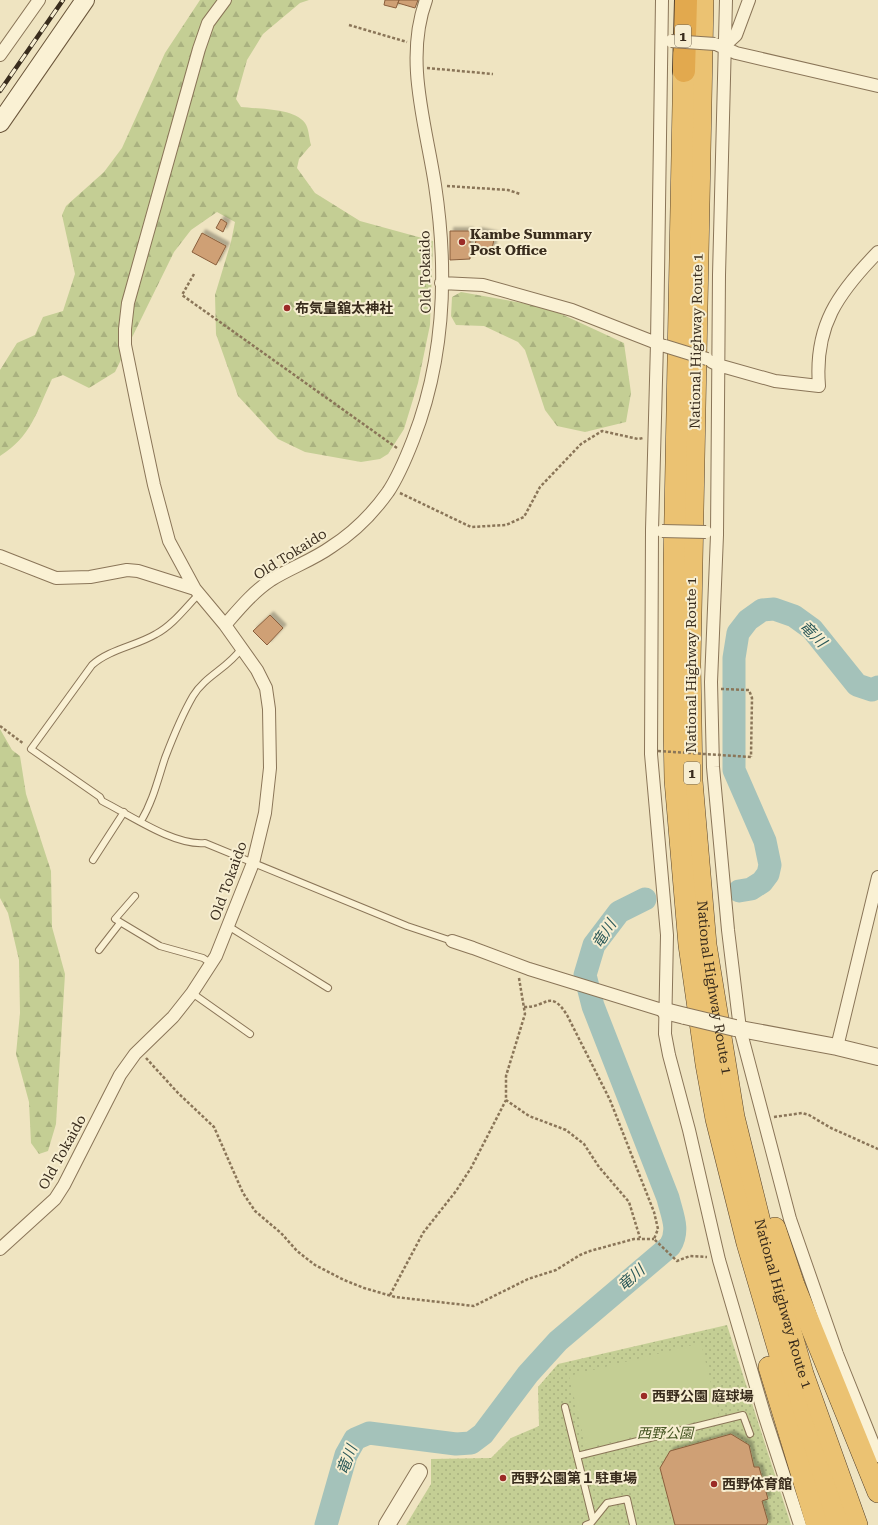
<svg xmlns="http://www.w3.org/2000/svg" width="878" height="1525" viewBox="0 0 878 1525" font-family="'Roboto Serif','Noto Sans JP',serif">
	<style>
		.forest { fill: url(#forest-firs) }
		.park { fill: url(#park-dots) }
		.garden { fill: #c4ce94 }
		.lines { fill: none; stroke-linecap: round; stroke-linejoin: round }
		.river { stroke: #a4c2ba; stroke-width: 23 }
		.building { fill: #cfa075; stroke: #8a5f3d; filter: url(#shadow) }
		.service-casing { stroke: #8a7558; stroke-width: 8 }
		.minor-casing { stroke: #8a7558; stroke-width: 14 }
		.tertiary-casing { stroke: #8a7558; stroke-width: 18 }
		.secondary-casing { stroke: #6b563b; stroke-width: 20 }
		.trunk-casing { stroke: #57432c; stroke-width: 22 }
		.motorway-casing { stroke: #57432c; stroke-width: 24 }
		.path { stroke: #8a7558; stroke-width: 2.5; stroke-dasharray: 3 2; stroke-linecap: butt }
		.service { stroke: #faf1d4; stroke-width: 6 }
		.minor { stroke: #faf1d4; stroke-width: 12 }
		.tertiary { stroke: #faf1d4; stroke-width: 16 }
		.secondary { stroke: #faf1d4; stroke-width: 18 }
		.trunk { stroke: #ebc272; stroke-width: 21 }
		.motorway { stroke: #e2a94e; stroke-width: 22 }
		.rail-casing { stroke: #392c1d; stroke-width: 4.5 }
		.rail { stroke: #f7eed1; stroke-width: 3; stroke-dasharray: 9; stroke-linecap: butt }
		.minor-bridge-casing { stroke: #8a7558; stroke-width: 14; stroke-linecap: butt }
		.tertiary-bridge-casing { stroke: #8a7558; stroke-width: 18; stroke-linecap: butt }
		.path-bridge { stroke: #8a7558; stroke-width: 2.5; stroke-dasharray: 3 2; stroke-linecap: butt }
		.minor-bridge { stroke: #faf1d4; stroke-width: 12 }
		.tertiary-bridge { stroke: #faf1d4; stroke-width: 16 }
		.poi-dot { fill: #9b2b26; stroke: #f7eed1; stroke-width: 1.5 }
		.labels { text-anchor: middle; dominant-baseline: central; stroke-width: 4; stroke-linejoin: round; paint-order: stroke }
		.shield { fill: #f7eed1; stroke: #726653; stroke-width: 1 }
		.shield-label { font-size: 13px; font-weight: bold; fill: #392c1d }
		.poi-label { font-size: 14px; font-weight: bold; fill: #392c1d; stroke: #f7eed1; text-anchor: start }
		.street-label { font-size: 14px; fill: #392c1d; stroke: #f7eed1 }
		.park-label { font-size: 14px; font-style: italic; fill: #465623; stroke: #f7eed1 }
		.water-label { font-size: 15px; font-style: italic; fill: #2b5959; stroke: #f7eed1 }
	</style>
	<defs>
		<pattern id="forest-firs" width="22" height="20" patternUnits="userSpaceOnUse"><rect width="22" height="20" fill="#c4ce94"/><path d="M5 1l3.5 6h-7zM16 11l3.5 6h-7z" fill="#a9b17f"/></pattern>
		<pattern id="park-dots" width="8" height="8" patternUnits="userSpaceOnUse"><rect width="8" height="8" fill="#c4ce94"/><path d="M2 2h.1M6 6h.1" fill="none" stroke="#a9b17f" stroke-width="1.8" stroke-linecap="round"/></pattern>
		<filter id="shadow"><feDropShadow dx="3.5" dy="-3.5" stdDeviation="1" flood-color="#0004"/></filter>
	</defs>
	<rect width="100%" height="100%" fill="#efe4c1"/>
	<path class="forest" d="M200,0h109l-9,3 -37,31 -16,26 -11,39 5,8c17,2 53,1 64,16 4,5 4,16 6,22l-12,14 -2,9 18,25 45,28 73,20 -3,84 -12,58 -14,46 -16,25 -8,5 -19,3 -56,-10 -27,-13 -40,-43 -22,-62 -1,-39 16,-53 4,-20 -18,-10 -26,18 -17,22 -59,120 -26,16 -26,-13 -11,4c-15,32 -21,58 -52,77v-86l17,-27 18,-8 8,-18 20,-6 12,-37 -13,-59 4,-9 38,-34 18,-24 43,-95z
		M461,292l67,12 31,9 65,30 7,50 -5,29 -41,10 -28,-6 -12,-16 -20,-60 -7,-8 -34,-16 -28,-1 -5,-9 1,-19z
		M0,729l12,21 8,6 6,38 25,77 1,56 13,47 -9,150 -8,27 -9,3 -8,-11 -2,-41 -13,-48 4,-41 -1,-53 -11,-47 -8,-15z"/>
	<path class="park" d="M727,1325l64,200h-385l25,-41v-25l60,-1 20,-20 28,-12 -1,-39 20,-23z"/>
	<path class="garden" d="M701,1343l18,73 -133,32 -17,-72z"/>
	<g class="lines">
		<path class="river" d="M739,891l12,-2 11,-7 6,-8 2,-9 -5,-24 -31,-71v-112l4,-25 10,-13 14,-10 12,-1 20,7 18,13 45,56 15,5 6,-3
			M326,1525l20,-70 9,-16 14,-6 87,11 15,-1 12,-9 45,-60 30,-33 112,-95c10,-16 2,-31 -2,-48l-75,-192 -8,-31 9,-30 25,-33 26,-13"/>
	</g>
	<path class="building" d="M385,0h14l-3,8 -12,-3z
		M399,0h19l-3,8 -17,-5z
		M221,219l6,4 -4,9 -7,-4z
		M450,231h20v28l-20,1z
		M478,231l17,4 -3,14 -17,-4z
		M202,233l24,13 -10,19 -24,-13z
		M270,615l13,13 -16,17 -14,-14z
		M731,1434l18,11 5,22h5l9,32 -6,2 6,21 -2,3h-91l-15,-57 10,-17z"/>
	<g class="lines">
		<defs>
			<path id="service" d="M199,594c-13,13 -26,31 -43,40 -20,12 -46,15 -64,31l-61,84 69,48 2,4c28,14 72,45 103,42l202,83 45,15
				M141,821c12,-20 17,-42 24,-63 8,-21 17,-43 28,-62 12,-20 35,-28 48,-47
				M93,860l31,-48
				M135,896l-20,23 45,27 43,12 9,6
				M228,926l100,62
				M99,950l21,-27
				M192,993l58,41
				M565,1407l28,113
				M577,1456l166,-41 7,19
				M586,1525l5,-2 16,-20 20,-4 6,26"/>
			<path id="minor" d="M662,0l-5,343 -5,187 -1,224 16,181 -2,99 4,21 20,75 30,130 46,157 35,108
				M726,0l-7,275 -2,260 -6,147 2,85 15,163 12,99 50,190 47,135 41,102
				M718,45l18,8 142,33
				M724,46l12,-11 13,-35
				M0,55l39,-55
				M441,283l42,2 89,25 92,36
				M712,362l6,3 57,16 44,5c-5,-60 19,-93 59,-134
				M0,556l56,22 34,-1 37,-7 11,1 57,18
				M225,625c14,-16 28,-33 46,-45 19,-12 42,-20 60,-33 22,-14 42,-34 57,-55 10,-15 18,-34 25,-52 32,-82 35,-169 22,-255 -9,-60 -31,-125 -9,-185
				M452,941l21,7 56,21 136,42
				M837,1047l41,-170
				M0,1249l55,-50 9,-14 56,-110 15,-21 38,-37 19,-24 24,-37 37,-93 12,-50 5,-45 -1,-59 -3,-21 -9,-18 -32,-45 -30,-36 -26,-48 -15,-56 -15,-71 -14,-69v-16l3,-26 71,-254 9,-26 17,-23"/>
			<path id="tertiary" d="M665,1011l20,5
				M735,1028l102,19 41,10
				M387,1525l32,-53"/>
			<path id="secondary" d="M0,123l85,-123"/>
			<g id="trunk">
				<path id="s1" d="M703,0l-13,664 2,117 14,164 28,172 29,117 40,140 54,151"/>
				<path d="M684,53l-10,513v162l1,52 14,165 17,119 10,55 31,124 40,136 51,146"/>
				<path d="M775,1228l19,57 84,207"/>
				<path d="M769,1367l48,158"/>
			</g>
			<path id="motorway" d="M684,71l2,-71"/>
		</defs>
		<use href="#service" class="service-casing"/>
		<use href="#minor" class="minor-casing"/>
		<use href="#tertiary" class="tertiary-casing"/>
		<use href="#secondary" class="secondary-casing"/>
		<use href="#trunk" class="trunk-casing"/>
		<use href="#motorway" class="motorway-casing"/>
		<path class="path" d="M349,25l58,17
			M427,68l66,6
			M447,186l61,4 12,4
			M194,274l-12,21 215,153
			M400,493l71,34 35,-2 18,-8 16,-30 41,-43 21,-13 36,8 5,-1
			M721,689l28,1 3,8 -1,59
			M0,726l24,18
			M519,978l6,36 -19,62v24l23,16 37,14 18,14 15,23 30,35 11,36
			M524,1007c22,1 26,-19 43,8l43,85 44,112 4,17 -4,10 23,22 13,-5 17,1
			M146,1058l32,35 36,34 29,66 12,18 26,22 16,18 18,14 29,15 20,8 31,9 79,9 54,-27 28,-9 24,-15 10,-4 44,-12h20
			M774,1117l28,-4 7,2 22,13 47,21
			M390,1295l33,-62 33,-42 15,-23 35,-68"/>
		<use href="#service" class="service"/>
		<use href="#minor" class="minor"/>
		<use href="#tertiary" class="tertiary"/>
		<use href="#secondary" class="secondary"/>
		<use href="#trunk" class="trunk"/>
		<use href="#motorway" class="motorway"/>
		<defs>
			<path id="rail" d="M0,91l63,-91"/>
		</defs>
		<use href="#rail" class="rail-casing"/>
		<use href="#rail" class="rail"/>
		<defs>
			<path id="minor-bridge" d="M671,41l44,3
				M665,346l42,13
				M662,531l44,1"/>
			<path id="tertiary-bridge" d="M685,1016l50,12"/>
		</defs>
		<use href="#minor-bridge" class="minor-bridge-casing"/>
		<use href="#tertiary-bridge" class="tertiary-bridge-casing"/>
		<path class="path-bridge" d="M658,751l93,6"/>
		<use href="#minor-bridge" class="minor-bridge"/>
		<use href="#tertiary-bridge" class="tertiary-bridge"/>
	</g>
	<g class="poi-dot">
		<circle cx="462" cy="242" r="4"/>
		<circle cx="287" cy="308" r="4"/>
		<circle cx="644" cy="1396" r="4"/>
		<circle cx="503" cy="1478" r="4"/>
		<circle cx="714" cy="1484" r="4"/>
	</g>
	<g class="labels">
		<g class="shield">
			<rect x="675" y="25" width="16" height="22" rx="3"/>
			<rect x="684" y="762" width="16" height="22" rx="3"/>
		</g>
		<g class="shield-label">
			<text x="683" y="36">1</text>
			<text x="692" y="773">1</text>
		</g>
		<g class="poi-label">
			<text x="470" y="234">Kambe Summary<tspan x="470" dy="16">Post Office</tspan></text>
			<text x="295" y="308">布気皇舘太神社</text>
			<text x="652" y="1396">西野公園 庭球場</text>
			<text x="511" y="1478">西野公園第１駐車場</text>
			<text x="722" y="1484">西野体育館</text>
		</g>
		<g class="street-label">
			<text transform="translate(425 272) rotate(-91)">Old Tokaido</text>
			<text transform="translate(696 341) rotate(-89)">National Highway Route 1</text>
			<text transform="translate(290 554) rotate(-32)">Old Tokaido</text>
			<text transform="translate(691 665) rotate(-90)">National Highway Route 1</text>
			<text transform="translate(228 881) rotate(-70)">Old Tokaido</text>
			<text stroke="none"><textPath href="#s1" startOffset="989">National Highway Route 1</textPath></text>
			<text transform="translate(62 1152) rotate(-61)">Old Tokaido</text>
			<text stroke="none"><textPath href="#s1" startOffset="1313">National Highway Route 1</textPath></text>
		</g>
		<g class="park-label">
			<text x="665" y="1433">西野公園</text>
		</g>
		<g class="water-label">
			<text transform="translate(813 634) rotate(45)">竜川</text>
			<text transform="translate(604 934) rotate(-57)">竜川</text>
			<text transform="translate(631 1278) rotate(-41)">竜川</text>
			<text transform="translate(347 1460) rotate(-69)">竜川</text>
		</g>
	</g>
</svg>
